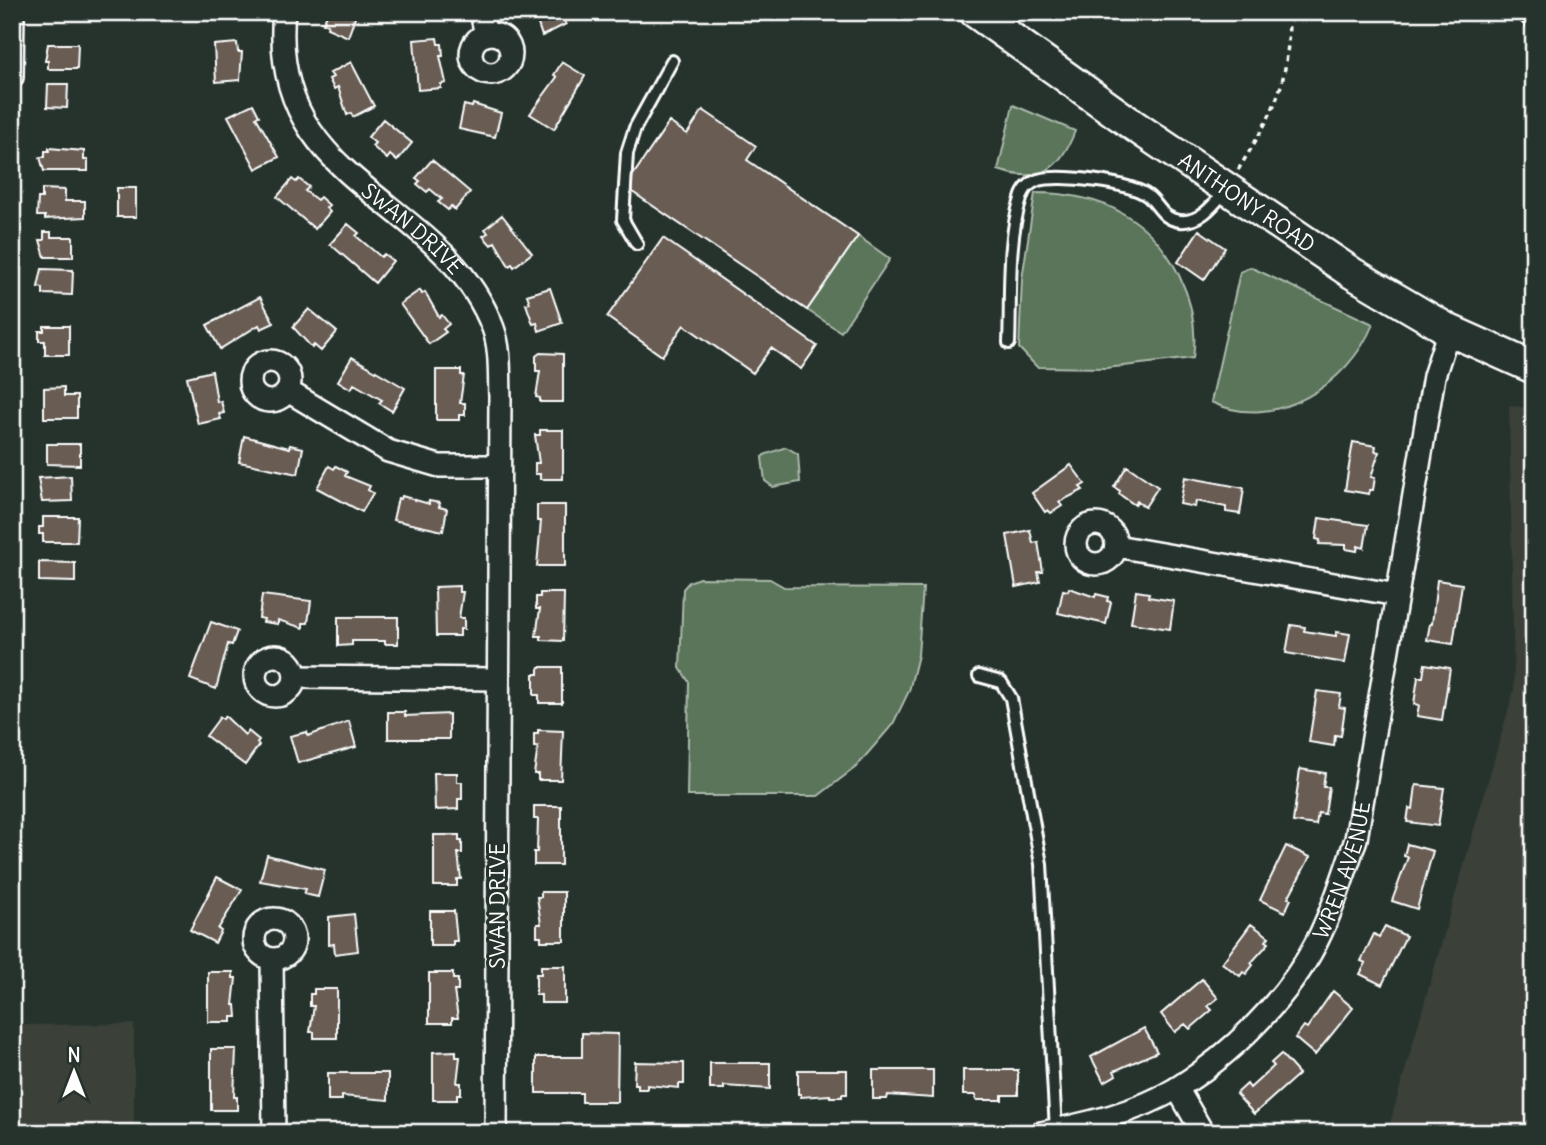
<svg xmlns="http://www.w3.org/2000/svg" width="1546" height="1145" viewBox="0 0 1546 1145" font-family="Delius,sans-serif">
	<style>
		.built { fill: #3a3f38 }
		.green { fill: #5a745a; stroke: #acbaac; stroke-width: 2 }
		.building { fill: #675b53; stroke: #fff; stroke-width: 2 }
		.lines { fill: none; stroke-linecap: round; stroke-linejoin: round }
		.lane-casing { stroke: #fff; stroke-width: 16 }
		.street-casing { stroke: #fff; stroke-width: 26 }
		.secondary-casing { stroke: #fff; stroke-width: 35 }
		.path { stroke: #fff; stroke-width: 3.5; stroke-dasharray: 5 5; stroke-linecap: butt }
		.lane { stroke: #26332d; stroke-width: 10 }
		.street { stroke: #26332d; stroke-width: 21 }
		.secondary { stroke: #26332d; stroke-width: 30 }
		.labels { text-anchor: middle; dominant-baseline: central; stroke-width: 6; stroke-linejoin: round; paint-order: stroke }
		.street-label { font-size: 21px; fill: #fff; stroke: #26332d }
	</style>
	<rect width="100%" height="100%" fill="#26332d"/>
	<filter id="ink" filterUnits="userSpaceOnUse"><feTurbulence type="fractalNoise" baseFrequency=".0143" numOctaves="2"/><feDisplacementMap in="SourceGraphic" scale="14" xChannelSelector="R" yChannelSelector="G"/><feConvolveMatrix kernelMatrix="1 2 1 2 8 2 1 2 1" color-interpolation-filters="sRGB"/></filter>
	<g filter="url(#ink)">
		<path class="built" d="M1509,405l25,4v724h-147l127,-443z
			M134,1024v109h-122v-108z"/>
		<path class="green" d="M1013,105l62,26c-15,39 -35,53 -77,39z
			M1035,193c31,0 62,5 89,21 48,28 77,90 69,144l-87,10 -69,-1 -18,-19 3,-69z
			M858,236l32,23 -49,73 -34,-22z
			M1250,267l123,57c-24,60 -98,109 -162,78l29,-130z
			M786,447l12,7 2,28 -27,5 -8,-6 -3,-23 2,-3z
			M770,579l14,8 139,1 -5,67 -9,36 -16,33 -37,43 -38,29h-131l2,-114 -9,-14 3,-79 6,-7 10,-4z"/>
		<path class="building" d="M219,12h30l-6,2 -2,5z
			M328,12h29l-9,25 -21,-9 1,-4 -5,-1z
			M534,12h27l5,12 -24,12z
			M437,38l1,6h4l1,12h-3l6,27 -5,1v4l-23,2 -4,-50z
			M237,43l1,9h4l-2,28 -24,2 -2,-37z
			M48,44h30l-1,25h-29v-8h-3z
			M351,62l23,44 -21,11 -2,-4 -4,2 -9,-28 -4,2 -5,-10 4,-2 -3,-4z
			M562,62l23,14 -31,53 -24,-15 27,-37 -3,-2z
			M48,84h20l-1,24 -20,-1z
			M253,104l6,12 -3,1 23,40 -23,12 -28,-53z
			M473,104l28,9 -6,24 -36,-8 5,-24 8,2z
			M703,110l53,36 -9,14 111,76 -51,74 -182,-123 44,-65 18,12z
			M383,119l29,24 -15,18 -7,-6 -3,4 -15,-13 3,-3 -7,-6z
			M49,148l35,3v9h4v11h-44l-4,-14h5v-6h4z
			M432,160l38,32 -15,18 -4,-4 -3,4 -10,-8 4,-3 -12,-10 -3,3 -10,-8 3,-3 -4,-3z
			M292,179l4,3 3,-3 10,8 -4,4 12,9 3,-3 9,8 -3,3 4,4 -15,17 -38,-32z
			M117,188h19v29h-19z
			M42,189l23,1v11h20v16l-40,2v-3h-8l1,-18h4z
			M502,215l30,38 -18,14 -2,-3 -3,2 -14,-24 -4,3 -8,-9 5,-3 -3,-4z
			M348,224l11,9 -3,3 25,21 3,-3 9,7 -18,22 -45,-39z
			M1199,230l26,18 -21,32 -26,-18z
			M44,232h7v5h22v20h-28l-5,-17h4z
			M663,238l154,108 -16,23 -30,-21 -18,25 -69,-48 -22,31 -55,-39z
			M42,269l31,1 -1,25 -29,-1v-6l-5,-1z
			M550,288l12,35 -23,8 -2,-8 -4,1 -7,-20 4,-1 -3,-8z
			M420,290l2,4 3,-2 14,25 3,-2 7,9 -6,5 3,3 -17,12 -29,-40z
			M260,297l14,26 -13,6 -2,-4 -39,24 -13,-24z
			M309,309l28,23 -16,19 -7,-6 -2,3 -19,-21z
			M44,326h25v29h-24v-14h-6v-10h5z
			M540,353l23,1v48h-23v-4l-4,-1 4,-26h-4v-15z
			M352,357l53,31 -13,23 -13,-8 3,-3 -28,-16 -3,5 -13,-8z
			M436,370h25v5h3l-4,28h5v12h-6v5h-23z
			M212,371l5,31 4,-1 3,12 -5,1 2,5 -23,5 -11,-47z
			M64,387v9h13v22h-33v-30z
			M540,430h23v49h-23v-5h-5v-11h4l-4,-28h5z
			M244,436l45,12 1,-3 13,3 -5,26 -59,-12z
			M1353,442l23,4 -1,5 4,1 -8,25 4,1 -2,12h-3l-1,4 -24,-4z
			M47,444h33v21l-33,-1z
			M1071,465l14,19 -5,3 3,3 -24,12 3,4 -11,7 -3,-3 -3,2 -13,-19z
			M329,466l5,3 2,-3 11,6 -2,4 25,10 -2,4 5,3 -11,19 -45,-24z
			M1127,466l31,21 -13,20 -8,-6 -2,4 -16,-11 1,-3 -6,-4z
			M71,476l1,25 -30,1 -4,-24z
			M1185,477l59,11 -4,26 -14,-2v-5l-30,-6 -1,6 -15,-3z
			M402,496l27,8v-3l11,2 -1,4 8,2 -4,22 -50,-11 5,-22 3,1z
			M537,505h28v61h-28l4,-45h-4z
			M43,517h35l-1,25h-34v-8h-4v-7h4z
			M1319,518l49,7 -4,23 -6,-2 -1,5 -11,-2v-4l-27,-1 1,-4 -4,-1z
			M1030,530l3,13 5,-1 5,30h-5l2,10 -24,5 -9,-52z
			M39,562l36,1v19l-36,-1z
			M1437,580l25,4 -9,60 -26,-4 3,-16h2z
			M459,586v6h4l-4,26h5v11h-4v7h-24l-1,-49z
			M1069,588l26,9 1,-3 12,3 -1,4 4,1 -5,22 -48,-11 5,-23 5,1z
			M1136,591l13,2 -1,4 26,4 -4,28 -39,-6z
			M540,593h24l-1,48 -22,-1v-4h-5l4,-27h-4v-12h4z
			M262,595l49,6 -3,22h-5v5l-25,-8v4l-15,-2 1,-3 -5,-1z
			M338,617h60v27h-13v-3h-33v4l-14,1z
			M211,622l26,9 -5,14 -4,-1 -12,45 -26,-10z
			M1291,625l14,2 -1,4 32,5v-4l14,2 -5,29 -59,-10z
			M1425,664l25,4 -8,52 -25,-4 2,-11 -5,-1 4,-27h5z
			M539,667h23v36h-23v-8h-5v-21h5z
			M1317,691l24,3 -2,13 6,1 -4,28 -6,-1 -1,11 -25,-4z
			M388,712h17v4l44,-2v25h-61z
			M225,716l20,19 3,-4 11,9 -2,3 2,2 -14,20 -39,-29 14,-19 3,2z
			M349,721l7,26 -58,16 -8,-27 17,-4 1,4z
			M538,730l25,1 -2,49h-23v-6h-4l4,-27h-4v-13h4z
			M1300,769l25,4 -2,14h6l-4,27 -7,-1 -2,12 -23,-3z
			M434,773h23v9h5v17h-4v10l-23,1z
			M1416,785l28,3 -6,38 -31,-4 2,-14 4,1z
			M534,806h27v59h-27v-13h3l1,-33h-4z
			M434,835h25v6h3v12h-4l3,26h-4v7h-23z
			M1407,844l26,7 -16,58 -25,-8 16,-44 -4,-1z
			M1286,846l24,11 -22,41 3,1 -6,13 -25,-12z
			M267,855l58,15 -7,27 -14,-3 2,-5 -46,-8z
			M217,877l25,13 -24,39 3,2 -6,12 -25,-13z
			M541,892h23v49h-23v-5h-4v-12h4l-4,-27h4z
			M430,911h24l3,30h-4v5h-23z
			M354,914l4,37 -23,3 -1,-10 -5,1v-28z
			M1251,924l18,13 -3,4 3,2 -18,20 2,2 -7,9 -3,-2 -3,4 -18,-13z
			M1385,926l21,10 -24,49 -22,-11 6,-11 -5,-2 13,-27 5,3z
			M541,966h24v37h-24v-8h-5v-21h5z
			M208,972h25v6h3l-3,27h3l1,12h-5v5h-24z
			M429,973h24v6h5v12h-4l4,27h-6v5h-23z
			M1202,979l16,19 -10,8 4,4 -22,19 -5,-5 -10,8 -14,-18z
			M314,989h23v49h-23v-6h-4l4,-26h-4v-12h4z
			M1333,991l20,17 -38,47 -20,-17 9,-12 3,2z
			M1144,1028l13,24 -43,19 2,4 -12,7 -13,-25z
			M582,1033l36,1 -1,68h-35v-9h-46v-36h46z
			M211,1049h25l-2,48h3v13h-26z
			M456,1051v6h4l-3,26h4v11h-4v6h-24v-48z
			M1281,1054l18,20 -45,40 -18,-20 11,-10 3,4 24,-22 -3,-3z
			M635,1062l49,1v21h-5v4l-32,-3v4h-9v-5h-4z
			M710,1063h60v26l-46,-3v3h-14z
			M798,1070h49v24h-5v3h-12v-2l-29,2v-3h-3z
			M873,1070h60v28l-45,-3 -1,4h-14z
			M963,1070h55v25h-16v5h-26v-5h-13z
			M328,1073h60v27l-46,-4v4h-14z"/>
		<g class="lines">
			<defs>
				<path id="lane" d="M1526,17l8,8
					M637,244l-14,-24 4,-67 8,-25 37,-67
					M1009,343c2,-43 -2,-104 12,-144 2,-9 9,-16 17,-19 21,-6 92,2 110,16 12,10 14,23 32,25 21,2 35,-18 47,-32
					M979,676l22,6 10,16 30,166 15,266"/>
				<g id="street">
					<path id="s1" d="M284,12c-17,176 158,182 209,316 8,21 6,47 7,69l-4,736"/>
					<path d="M481,12l5,23"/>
					<circle cx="491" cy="54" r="20"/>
					<path d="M12,77l1,-65"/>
					<circle cx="270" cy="381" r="20"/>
					<path d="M288,391l100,60 51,15h58"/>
					<circle cx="1096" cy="544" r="20"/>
					<path d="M1116,546l281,49"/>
					<circle cx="275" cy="676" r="20"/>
					<path d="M295,677l203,2"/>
					<circle cx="274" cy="939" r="20"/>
					<path d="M272,959l2,174"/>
					<path d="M1177,1088l26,45"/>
					<path id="s2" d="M1041,1133c47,-10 95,-20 136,-45 53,-32 111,-90 139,-145 17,-33 28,-69 40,-104l78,-463 15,-46"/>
				</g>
				<g id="secondary">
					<path id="s3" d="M975,12l158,113 219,148 97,57 85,38"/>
				</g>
			</defs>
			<use href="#lane" class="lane-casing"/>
			<use href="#street" class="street-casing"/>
			<use href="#secondary" class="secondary-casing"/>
			<path class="path" d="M1238,170c38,-62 51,-84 51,-158"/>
			<use href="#lane" class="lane"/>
			<use href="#street" class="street"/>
			<use href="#secondary" class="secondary"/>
		</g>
	</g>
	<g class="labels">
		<g class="street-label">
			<text stroke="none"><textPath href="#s3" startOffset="332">ANTHONY ROAD</textPath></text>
			<text stroke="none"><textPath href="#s1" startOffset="266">SWAN DRIVE</textPath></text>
			<text stroke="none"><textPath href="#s2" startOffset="425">WREN AVENUE</textPath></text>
			<text transform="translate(497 906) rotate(-90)">SWAN DRIVE</text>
		</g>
	</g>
	<rect width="1546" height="1145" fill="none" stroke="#26332d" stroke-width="42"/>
	<rect x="21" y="21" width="1504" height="1103" fill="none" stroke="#fff" stroke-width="2.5" filter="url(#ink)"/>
	<g transform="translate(74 1072)" stroke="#26332d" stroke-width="5" paint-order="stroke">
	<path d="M0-5L12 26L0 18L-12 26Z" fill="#ffffff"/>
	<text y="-10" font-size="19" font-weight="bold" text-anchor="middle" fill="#ffffff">N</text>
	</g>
</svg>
